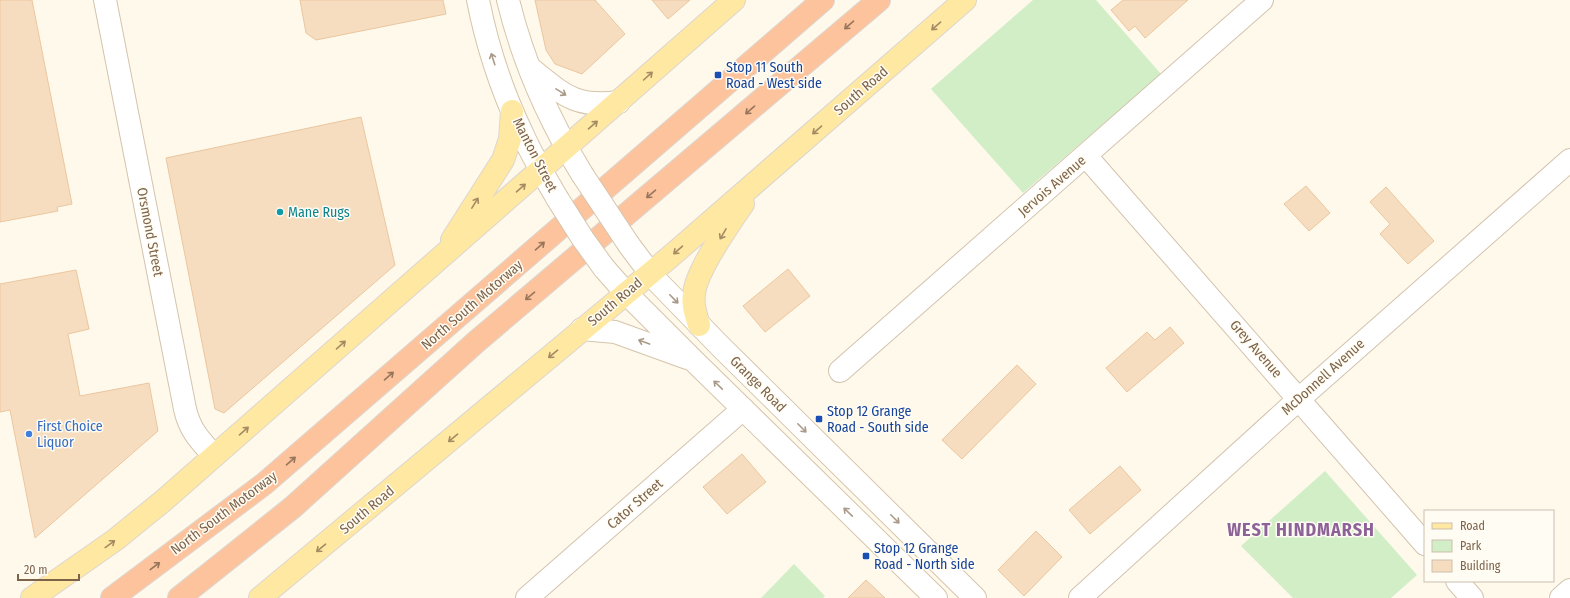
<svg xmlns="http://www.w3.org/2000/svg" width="1570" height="598" viewBox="0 0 1570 598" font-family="'Fira Sans Condensed',sans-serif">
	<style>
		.green { fill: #d1eec6 }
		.building { fill: #f6ddc0; stroke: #ebc69e }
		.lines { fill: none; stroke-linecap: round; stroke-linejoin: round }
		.street-casing { stroke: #d3c3ae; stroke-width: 24 }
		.secondary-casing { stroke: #d6c4ab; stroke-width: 24 }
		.primary-casing { stroke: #ddd6d0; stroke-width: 24 }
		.highway-casing { stroke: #ddd6d0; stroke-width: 24 }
		.street { stroke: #fff; stroke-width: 22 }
		.secondary { stroke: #fff; stroke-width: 22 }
		.primary { stroke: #ffe8a1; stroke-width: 22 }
		.highway { stroke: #fdc39d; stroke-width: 22 }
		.secondary-bridge-casing { stroke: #d6c4ab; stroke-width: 24; stroke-linecap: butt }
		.secondary-bridge { stroke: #fff; stroke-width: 22 }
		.oneway { stroke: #97765b }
		.oneway2 { stroke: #a48b64 }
		.oneway3 { stroke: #aa9a89 }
		.transit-dot { fill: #1a4fb4; stroke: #fffcf3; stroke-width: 1.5 }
		.culture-dot { fill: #0f9aa8; stroke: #fffcf3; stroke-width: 1.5 }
		.shop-dot { fill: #3f7fe0; stroke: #fffcf3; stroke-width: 1.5 }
		.labels { text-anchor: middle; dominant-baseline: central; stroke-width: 3; stroke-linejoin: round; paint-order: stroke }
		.transit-label { font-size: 14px; fill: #164399; stroke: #fffcf3; text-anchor: start }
		.street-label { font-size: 14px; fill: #7d634a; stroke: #fffcf3 }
		.culture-label { font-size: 14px; fill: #0d838f; stroke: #fffcf3; text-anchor: start }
		.shop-label { font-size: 14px; fill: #366cbe; stroke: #fffcf3; text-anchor: start }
		.district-label { font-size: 18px; font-weight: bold; letter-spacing: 1px; fill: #8d6298; stroke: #fffcf3 }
	</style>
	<rect width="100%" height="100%" fill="#fef9eb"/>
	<path class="green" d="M1033,0h63l65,74 -138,119 -92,-104z
		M1325,471l92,104 -26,23h-98l-52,-52z
		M794,564l31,32 -2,2h-62z"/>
	<path class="building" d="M0,0h32l40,204 -15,3 1,4 -58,11z
		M300,0h143l3,14 -130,26 -10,-7z
		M535,0h60l30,34 -43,40 -27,-10 -9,-14z
		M652,0h38l-22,19z
		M1123,0h65l-43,38 -10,-12 -6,5 -18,-21z
		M361,117l34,148 -171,148 -9,-4 -49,-251z
		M1306,186l24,27 -21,18 -25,-27z
		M1386,187l48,54 -26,23 -28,-30 10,-10 -20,-22z
		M788,269l22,27 -45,36 -22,-26z
		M76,270l13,59 -21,5 12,62 69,-13 9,48 -123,107 -25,-128 -10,2v-128z
		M1170,327l14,16 -57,49 -21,-24 41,-36 8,8z
		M1017,365l19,19 -74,75 -20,-19z
		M742,454l24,28 -39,32 -24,-27z
		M1120,466l21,24 -51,44 -21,-24z
		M1036,531l26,26 -38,39 -26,-26z
		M866,580l19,18h-37z"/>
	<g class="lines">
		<defs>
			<path id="street" d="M105,0l80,409c5,22 15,31 29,47
				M1086,156l339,388
				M840,371l422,-371
				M1457,581l15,17
				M527,598l216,-189
				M1080,598l219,-199 271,-239
				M1561,598l9,-8"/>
			<path id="secondary" d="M478,0c9,46 24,91 44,133 10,23 23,44 35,65
				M508,0c15,62 41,120 74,174
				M531,69c33,26 44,39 88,33
				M629,245l24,32 67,69 255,252
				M604,268l22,25 68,68 242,237
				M582,329l33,3 72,26"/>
			<path id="primary" d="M452,240l51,-80 7,-21 2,-28
				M699,325c-3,-10 -7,-20 -5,-31 2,-23 35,-70 49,-90
				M32,598l83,-58 48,-39 571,-501
				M260,598l411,-342 294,-256"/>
			<path id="highway" d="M112,598l152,-114 559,-484
				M179,598l114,-91 183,-165 403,-342"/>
		</defs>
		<use href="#street" class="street-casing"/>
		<use href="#secondary" class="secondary-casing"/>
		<use href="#primary" class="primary-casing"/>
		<use href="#highway" class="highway-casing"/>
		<use href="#street" class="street"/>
		<use href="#secondary" class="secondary"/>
		<use href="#primary" class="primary"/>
		<use href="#highway" class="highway"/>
		<defs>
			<path id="secondary-bridge" d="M582,174l47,71
				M557,198l26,41 21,29"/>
		</defs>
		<use href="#secondary-bridge" class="secondary-bridge-casing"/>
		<use href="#secondary-bridge" class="secondary-bridge"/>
	</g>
	<defs><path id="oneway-shaft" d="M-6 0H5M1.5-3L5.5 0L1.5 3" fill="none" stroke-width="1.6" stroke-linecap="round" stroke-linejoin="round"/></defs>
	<g class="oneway">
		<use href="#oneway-shaft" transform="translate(849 25) rotate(139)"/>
		<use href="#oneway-shaft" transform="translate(750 110) rotate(139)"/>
		<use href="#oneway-shaft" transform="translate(651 194) rotate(140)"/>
		<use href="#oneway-shaft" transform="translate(540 246) rotate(-41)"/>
		<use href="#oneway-shaft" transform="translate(530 296) rotate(140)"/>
		<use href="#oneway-shaft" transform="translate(389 376) rotate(-41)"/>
		<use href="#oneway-shaft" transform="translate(291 461) rotate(-41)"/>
		<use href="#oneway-shaft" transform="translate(155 566) rotate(-37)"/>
	</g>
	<g class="oneway2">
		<use href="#oneway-shaft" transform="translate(936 26) rotate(139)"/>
		<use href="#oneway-shaft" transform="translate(648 76) rotate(-42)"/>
		<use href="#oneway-shaft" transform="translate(593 125) rotate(-41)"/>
		<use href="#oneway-shaft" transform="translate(817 130) rotate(139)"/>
		<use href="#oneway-shaft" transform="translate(521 188) rotate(-41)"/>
		<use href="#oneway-shaft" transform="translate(475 203) rotate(-58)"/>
		<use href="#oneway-shaft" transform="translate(723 234) rotate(120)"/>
		<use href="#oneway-shaft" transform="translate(678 250) rotate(139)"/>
		<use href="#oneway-shaft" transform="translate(341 345) rotate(-41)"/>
		<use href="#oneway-shaft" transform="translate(553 354) rotate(140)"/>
		<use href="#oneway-shaft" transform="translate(244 431) rotate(-41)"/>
		<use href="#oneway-shaft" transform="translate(453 438) rotate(140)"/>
		<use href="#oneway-shaft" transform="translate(110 544) rotate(-36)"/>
		<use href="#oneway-shaft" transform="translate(321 548) rotate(140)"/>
	</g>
	<g class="oneway3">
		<use href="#oneway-shaft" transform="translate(493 59) rotate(-108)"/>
		<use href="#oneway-shaft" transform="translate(561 92) rotate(32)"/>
		<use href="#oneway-shaft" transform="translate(674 299) rotate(46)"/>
		<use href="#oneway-shaft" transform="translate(644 342) rotate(-160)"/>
		<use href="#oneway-shaft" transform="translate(718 385) rotate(-136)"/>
		<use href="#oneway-shaft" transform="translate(802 428) rotate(45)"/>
		<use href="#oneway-shaft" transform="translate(848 512) rotate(-136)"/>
		<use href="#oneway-shaft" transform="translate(895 519) rotate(45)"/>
	</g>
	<g class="transit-dot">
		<rect x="714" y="71" width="8" height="8" rx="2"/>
		<rect x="815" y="415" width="8" height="8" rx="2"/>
		<rect x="862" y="552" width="8" height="8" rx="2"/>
	</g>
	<circle class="culture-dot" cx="280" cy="212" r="4"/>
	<circle class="shop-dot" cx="29" cy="434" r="4"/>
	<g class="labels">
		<g class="transit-label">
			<text x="726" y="67">Stop 11 South<tspan x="726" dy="16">Road - West side</tspan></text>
			<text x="827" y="411">Stop 12 Grange<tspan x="827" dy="16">Road - South side</tspan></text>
			<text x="874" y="548">Stop 12 Grange<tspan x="874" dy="16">Road - North side</tspan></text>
		</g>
		<g class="street-label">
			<text transform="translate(861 91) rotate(-41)">South Road</text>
			<text transform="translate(535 155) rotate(63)">Manton Street</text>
			<text transform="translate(1052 186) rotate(-41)">Jervois Avenue</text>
			<text transform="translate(150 232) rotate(79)">Orsmond Street</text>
			<text transform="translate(615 302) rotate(-40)">South Road</text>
			<text transform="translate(472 305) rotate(-41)">North South Motorway</text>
			<text transform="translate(1256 349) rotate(49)">Grey Avenue</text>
			<text transform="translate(1323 377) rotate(-42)">McDonnell Avenue</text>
			<text transform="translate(758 384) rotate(45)">Grange Road</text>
			<text transform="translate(635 504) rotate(-41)">Cator Street</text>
			<text transform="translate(367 510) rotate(-40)">South Road</text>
			<text transform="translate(224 513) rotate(-37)">North South Motorway</text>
		</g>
		<g class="culture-label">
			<text x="288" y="212">Mane Rugs</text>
		</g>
		<g class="shop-label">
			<text x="37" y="426">First Choice<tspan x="37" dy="16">Liquor</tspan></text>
		</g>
		<g class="district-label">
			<text x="1301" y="530">WEST HINDMARSH</text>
		</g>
	</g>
	<rect x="1424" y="510" width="130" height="72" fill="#fffcf3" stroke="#cbbfaf"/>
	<rect x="1432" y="523" width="20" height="6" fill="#ffe8a1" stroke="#cbbfaf"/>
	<text x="1460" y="530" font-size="12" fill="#7d634a">Road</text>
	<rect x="1432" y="540" width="20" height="12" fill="#d1eec6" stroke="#cbbfaf"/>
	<text x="1460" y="550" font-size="12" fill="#7d634a">Park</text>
	<rect x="1432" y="560" width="20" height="12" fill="#f6ddc0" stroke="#cbbfaf"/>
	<text x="1460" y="570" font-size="12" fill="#7d634a">Building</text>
	<path d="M18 574v6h61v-6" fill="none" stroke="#7d634a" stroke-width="2"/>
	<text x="24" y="574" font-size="12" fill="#7d634a" stroke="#fffcf3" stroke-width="3" paint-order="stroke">20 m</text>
</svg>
